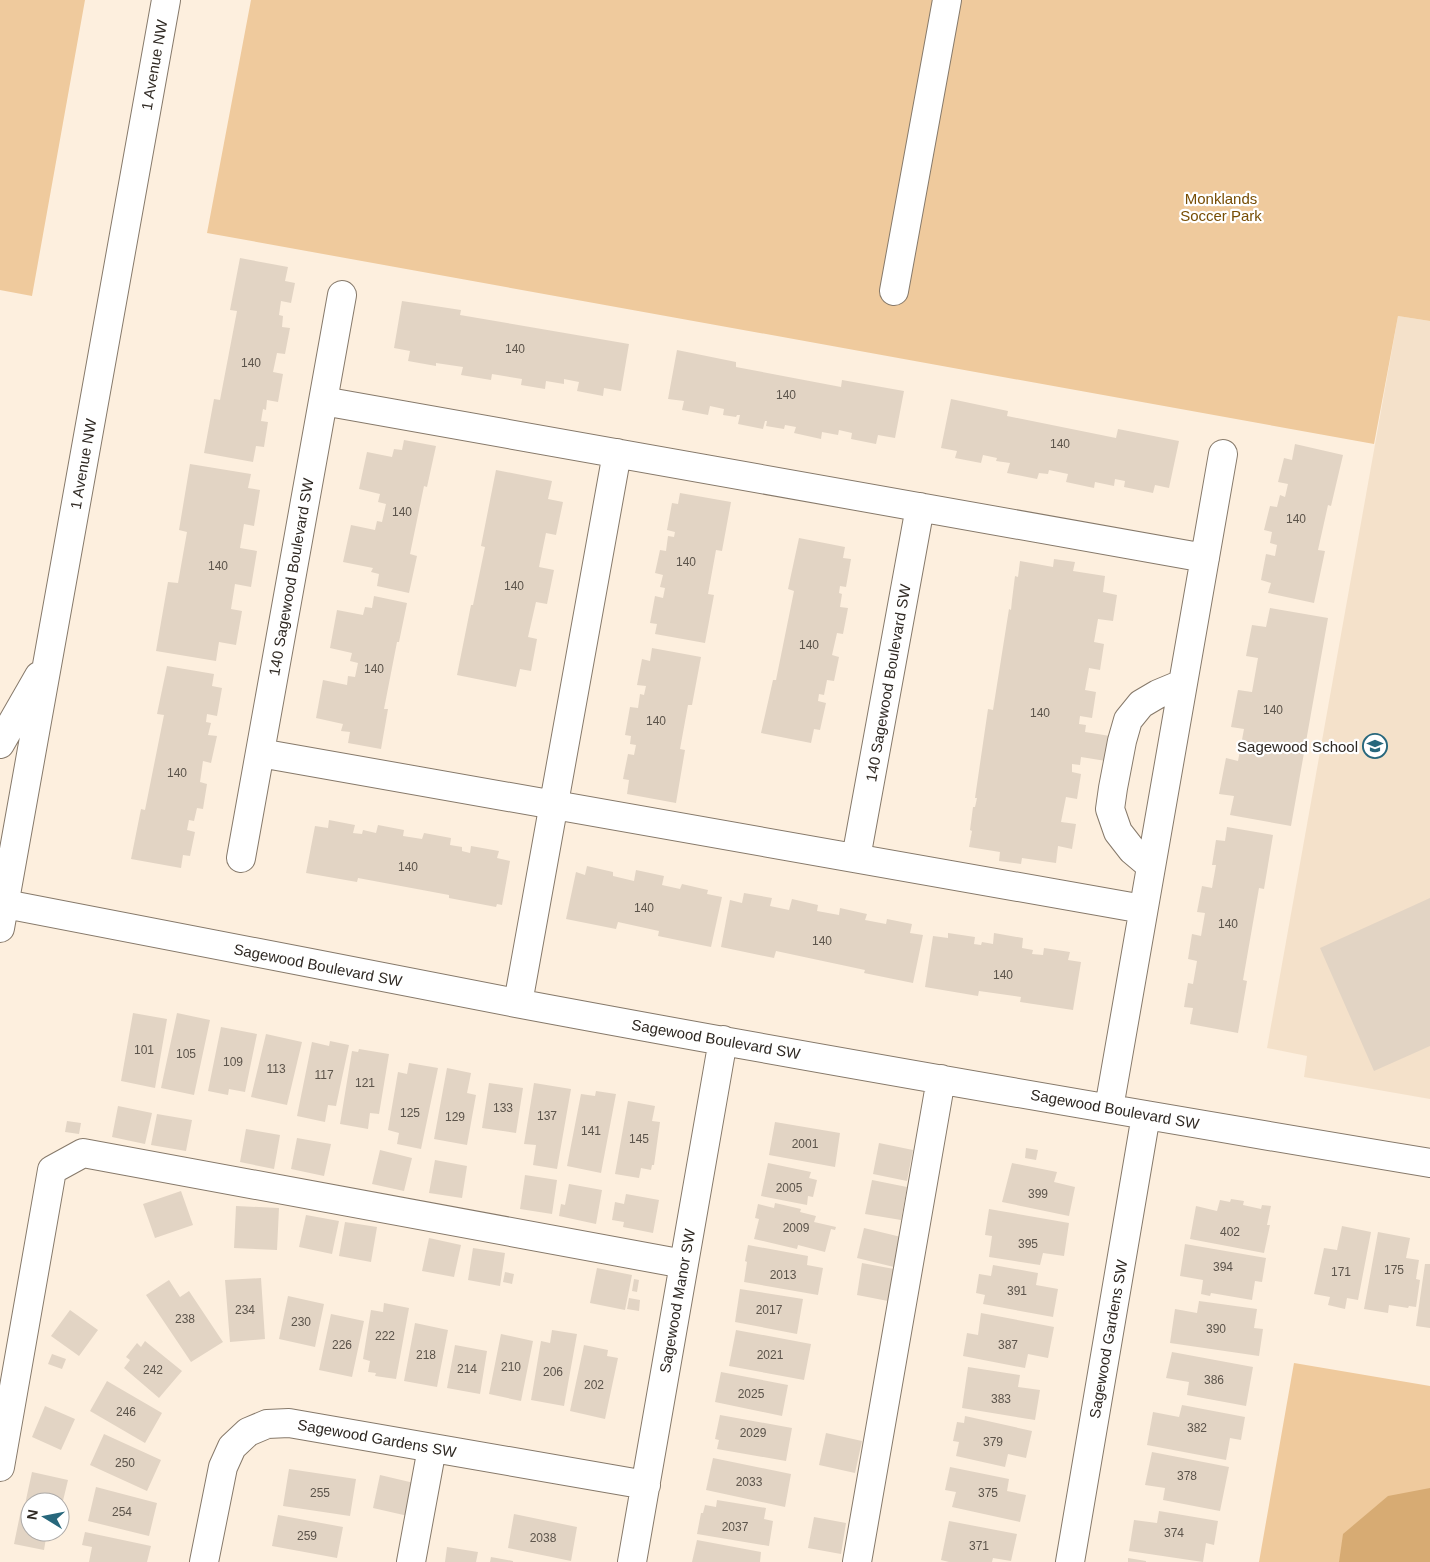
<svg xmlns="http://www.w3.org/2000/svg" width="1430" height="1562" viewBox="0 0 1430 1562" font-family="Helvetica,sans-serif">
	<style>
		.built { fill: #f4e1ca }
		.green { fill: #efca9d }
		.water { fill: #d7ab73 }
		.building { fill: #e2d4c4 }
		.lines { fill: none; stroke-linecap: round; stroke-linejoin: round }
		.minor-casing { stroke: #86796a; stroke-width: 30 }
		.minor { stroke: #fff; stroke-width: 28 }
		.labels { text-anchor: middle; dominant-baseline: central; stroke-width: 4.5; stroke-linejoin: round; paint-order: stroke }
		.number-label { font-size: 12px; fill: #5c544b }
		.street-label { font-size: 15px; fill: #2f2923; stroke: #fff }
		.park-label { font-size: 15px; fill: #774d04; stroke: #fff }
		.poi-label { font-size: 15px; fill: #2f2923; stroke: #fff; text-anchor: end }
	</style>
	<rect width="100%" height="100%" fill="#fdefde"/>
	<path class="built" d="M1398,316l32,5v778l-126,-22 3,-21 -40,-8z"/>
	<path class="green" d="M0,0h85l-53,296 -32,-6z
		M251,0h1179v321l-32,-5 -24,128 -1167,-211z
		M1294,1363l136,23v176h-171z"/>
	<path class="water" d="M1430,1488v74h-91l4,-28 45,-38z"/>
	<path class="building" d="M240,258l48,9 -3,14 10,2 -4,20 -10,-2 -2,14 4,1 -1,11 8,1 -5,26 -8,-1 -4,19 10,2 -5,28 -11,-2 -1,10 -3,-1 -2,12 7,1 -4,25 -8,-1 -3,16 -49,-9 10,-54 6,1 17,-89 -7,-1z
		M402,301l59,9 -1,5 169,29 -8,47 -17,-3 -1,8 -26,-5 2,-9 -15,-3v5l-18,-3 -1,8 -24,-4 1,-6 -30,-5 -1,6 -30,-5 2,-8 -27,-4v3l-28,-5 2,-10 -16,-3z
		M677,350l59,12v5l105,20 1,-7 62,11 -9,47 -17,-3 -2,9 -25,-5 1,-6 -13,-3 -1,5 -16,-3 -1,7 -27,-6 2,-6 -11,-2 -1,4 -18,-3 1,-5h-2l-2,8 -25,-5 2,-9h-3l-1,2 -13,-2 1,-6 -14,-3 -2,9 -26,-5 2,-9 -16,-2z
		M951,399l57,12 -1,5 109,22 2,-9 61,12 -10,47 -14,-3 -2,8 -29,-6 1,-6 -10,-2 -1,7 -19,-4 -1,6 -28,-6 2,-8 -19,-4 -1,4 -9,-1 -2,6 -30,-6 3,-10 -14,-2 1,-3 -14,-3 -2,8 -26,-5 2,-7 -16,-3z
		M404,440l32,6 -9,41 -3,-1 -14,68 7,2 -8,37 -32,-7 2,-12 -8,-2 2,-4 -30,-6 8,-37 24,5 2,-9 5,1 4,-18 -8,-2 2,-8 -21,-5 8,-37 25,5 2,-8 8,1z
		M1295,444l48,11 -12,51 -3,-1 -10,45 7,1 -11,52 -46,-10 3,-10 -10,-3 5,-26 9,2 2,-11 -7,-2 2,-11 -8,-2 6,-24 7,1 3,-12 5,2 3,-13 -10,-2 6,-24 8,2z
		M190,464l61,10 -3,14 12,2 -6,36 -10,-2 -4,24 17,3 -6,36 -16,-3 -4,25 11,2 -6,34 -17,-3 -3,19 -60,-10 12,-69 10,1 9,-51 -8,-2z
		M496,470l56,11 -4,18 15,3 -7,33 -10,-2 -7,34 15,3 -7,34 -11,-2 -8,35 9,2 -6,32 -11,-2 -4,18 -59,-12 14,-70h2l12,-58 -4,-1z
		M680,493l51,9 -9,49 -6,-1 -8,44 6,1 -9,48 -50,-9 2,-10 -7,-1 5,-27 8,2 2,-10 -5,-1 3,-12 -8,-2 5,-23 6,1 2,-15 6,1 1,-5 -8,-2 5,-27 6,1z
		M799,538l46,9 -2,11 8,1 -5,28 -6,-1 -1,7 3,1 -2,13 8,1 -5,26 -6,-1 -5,22 7,2 -5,24 -7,-1 -3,15 -5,-1 -1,7 8,2 -6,27 -6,-1 -3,14 -50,-10 12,-53h3l18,-89 -6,-2z
		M1054,559l21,3 -2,9 32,5 -2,16 14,3 -4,26 -15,-2 -4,23 10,2 -4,26 -11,-2 -4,22 11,2 -4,26 -12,-2 -1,8 7,1 -1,7 25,4 -4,25 -25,-4 -1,8 -8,-1v8l9,2 -4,25 -11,-2 -5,25 15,2 -4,25 -14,-3 -2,17 -34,-5 -1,6 -22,-3 1,-9 -31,-5 3,-16 -2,-1 3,-23h2l2,-9h-2l13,-89 5,1 16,-101 2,1 1,-10 3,-24 3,1 2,-16 33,6z
		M374,596l33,7 -8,39h-2l-13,67h4l-7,40 -33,-6 2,-11 -9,-1 2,-7 -27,-6 7,-38 24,5 1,-9 7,1 3,-14 -8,-2 2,-8 -22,-5 7,-38 26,5 2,-8 7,1z
		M1270,608l58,10 -37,208 -61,-11 4,-19 -15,-2 7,-36 12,3 6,-32 -13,-2 7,-37 14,2 6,-34 -12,-2 6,-31 14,2z
		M652,648l49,9 -9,48h-4l-8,44 5,1 -9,53 -49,-9 2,-14 -6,-1 5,-25 6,1 2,-10 -6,-1 1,-8 -6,-1 5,-28 8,1 2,-14 4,1 2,-9 -9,-1 5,-26 8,2z
		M167,666l47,8 -2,12 10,2 -5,28 -10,-2 -1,8 5,1 -3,12 9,1 -6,27 -8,-2 -3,21 7,2 -4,25 -6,-1 -3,13 -5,-1 -2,10 8,2 -5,24 -7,-1 -2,13 -50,-9 10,-50 4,1 19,-95 -7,-1z
		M329,820l26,5 -2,8 9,1 1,-4 13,3 2,-8 26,5 -1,6 19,3 2,-6 27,5 -1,7 12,2v4l8,2 1,-7 28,5 -2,7 13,3 -8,44 -5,-1 -1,3 -47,-9v-3l-91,-17 -1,4 -51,-9 9,-47 13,2z
		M1227,827l46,8 -9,54 -5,-1 -16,92 4,1 -9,52 -48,-9 3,-16 -9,-1 4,-24 5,1 4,-23 -9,-2 4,-25 9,2 4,-23 -8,-1 5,-26 10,2 4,-23h-4l4,-25 9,1z
		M587,866l26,6v4l21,5 2,-11 28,6 -2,9 18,4 2,-5 26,6 -1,4 15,3 -11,50 -53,-11 1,-5 -41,-9 -2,7 -50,-10 10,-47 9,3z
		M744,893l28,5 -2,8 19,4 3,-11 26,6 -1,6 22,4 1,-7 27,6 -2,6 21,4 1,-5 25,5 -2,9 13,2 -10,48 -49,-10 1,-3 -89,-19 -2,7 -53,-11 9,-47 12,3z
		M1430,898v148l-56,25 -54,-123z
		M948,933l27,4 -1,7 7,1 1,-3 11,2 1,-11 29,5 -1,10 11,2 -1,4 11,1 1,-7 26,4 -2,8 13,2 -8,48 -53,-8 1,-5 -42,-6 -1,5 -53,-9 8,-51 15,2z
		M133,1013l34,6 -12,69 -34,-7z
		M177,1013l33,7 -16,75 -33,-7z
		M221,1027l36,7 -12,58 -16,-3 -1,6 -20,-4z
		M266,1034l36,8 -15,63 -36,-8z
		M330,1041l19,4 -13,61 -8,-1 -3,17 -28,-6 15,-74 17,4z
		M359,1049l30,5 -10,60 -9,-1 -2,16 -28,-5 12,-73 6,1z
		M409,1063l29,5 -17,81 -24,-5 2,-11 -11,-3 10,-58 9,2z
		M447,1068l24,5 -4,20 9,2 -9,50 -33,-6z
		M489,1083l34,5 -7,45 -34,-5z
		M534,1083l37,6 -14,80 -24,-4 3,-20 -12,-1z
		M596,1091l20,3 -15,79 -34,-7 14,-72 14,2z
		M628,1101l27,5 -3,15 8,1 -6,43h-2l-1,5 -10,-2 -2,10 -24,-4z
		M118,1106l34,7 -7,31 -33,-7z
		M157,1114l35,6 -6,31 -35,-6z
		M67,1121l14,2 -2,11 -14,-2z
		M775,1122l65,11 -5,34 -66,-12z
		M246,1129l34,6 -6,34 -34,-7z
		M297,1138l34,6 -7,32 -33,-7z
		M879,1143l34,7 -6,31 -34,-7z
		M1026,1148l12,2 -2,10 -11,-2z
		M380,1150l32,8 -8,33 -32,-7z
		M435,1160l32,6 -5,32 -33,-5z
		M768,1163l43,9 -2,6 8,2 -4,17 -5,-1 -1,9 -46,-9z
		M1012,1163l45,9 -3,10 21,5 -6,29 -67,-14z
		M525,1175l32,5 -5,34 -32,-5z
		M872,1180l35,7 -6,33 -36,-6z
		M569,1184l33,6 -6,34 -37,-8 2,-12 4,1z
		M181,1191l12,34 -38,13 -12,-34z
		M626,1194l33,6 -6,33 -30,-6 1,-5 -12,-2 3,-18 9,2z
		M1231,1199l13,2 -1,4 18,4 1,-4 9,1 -4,19h3l-6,28 -74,-14 6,-33 21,5 3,-11 10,2z
		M775,1203l26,6 -1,3 16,4 -2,6 22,5 -1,3 -4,-1 -6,23 -27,-7 -1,4 -43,-10 5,-20 -4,-1 3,-14 16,4z
		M236,1206l43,2 -2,42 -43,-2z
		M989,1209l80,14 -5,33 -21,-3 -3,12 -51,-8 3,-21 -7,-1z
		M306,1215l33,6 -7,33 -33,-7z
		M345,1222l32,5 -6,35 -32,-6z
		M1342,1226l29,6 -13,68 -11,-2 -2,11 -17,-4 2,-8 -16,-3 10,-46 13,2z
		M864,1228l37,9 -7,30 -37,-9z
		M1378,1232l32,6 -4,20 13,2 -3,19 4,1 -4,27 -7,-1 -1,2 -19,-3 -1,8 -24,-4z
		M429,1238l32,7 -7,32 -32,-6z
		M1185,1244l81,14 -4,24 -7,-1 -3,19 -41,-7 -1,3 -9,-2 2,-14 -23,-4z
		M748,1245l60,11 -1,9 16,3 -5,27 -74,-13 3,-20 -2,-1z
		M473,1248l32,5 -5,33 -32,-6z
		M862,1263l32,6 -6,32 -31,-6z
		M1425,1264h5v64l-14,-2z
		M993,1265l45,8 -2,12 22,4 -5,28 -70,-13 2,-9 -9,-2 3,-19 12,2z
		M597,1268l35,7 -7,35 -35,-7z
		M505,1272l9,2 -2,10 -9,-2z
		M261,1278l4,61 -35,3 -5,-62z
		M634,1279l5,1 -2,12 -5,-1z
		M169,1280l11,17 9,-6 34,51 -32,20 -45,-67z
		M740,1289l63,10 -6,35 -62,-12z
		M288,1296l36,8 -9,43 -36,-8z
		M629,1298l11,2 -1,11 -12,-2z
		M1199,1301l58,8 -3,19 9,1 -4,27 -89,-13 5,-34 22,4z
		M384,1303l25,5 -13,71 -21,-3 1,-3 -8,-1 2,-11 -7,-2 8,-49 12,2z
		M70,1310l28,20 -19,26 -28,-20z
		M981,1313l73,14 -6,31 -20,-4 -3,14 -62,-12 4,-23 11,2z
		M331,1314l33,7 -12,56 -33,-7z
		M415,1323l33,7 -11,57 -33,-6z
		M552,1330l25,4 -13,72 -33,-6 10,-59 9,2z
		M736,1330l75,14 -7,36 -75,-14z
		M501,1334l32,7 -12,60 -32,-7z
		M145,1341l37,30 -23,27 -35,-30 6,-8 -4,-3 11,-14 4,4z
		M455,1345l32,6 -7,43 -33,-6z
		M584,1345l24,5 -1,6 11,2 -13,61 -35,-8z
		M1172,1352l81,15 -7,39 -59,-11 2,-13 -23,-4z
		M52,1354l14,5 -4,10 -14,-5z
		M968,1367l52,8 -2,12 22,3 -5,30 -73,-12z
		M721,1372l67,13 -6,31 -67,-14z
		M107,1381l55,32 -17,30 -55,-32z
		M1182,1405l63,12 -4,23 -11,-2 -4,22 -79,-15 6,-33 26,5z
		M45,1406l30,13 -14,31 -29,-13z
		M720,1415l72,13 -6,33 -69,-12 2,-9 -4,-1z
		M965,1416l67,15 -6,27 -18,-4 -3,13 -49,-11 3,-14 -6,-1 4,-19 7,1z
		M826,1433l36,8 -7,32 -36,-8z
		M104,1434l57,26 -14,31 -57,-26z
		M1152,1452l77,15 -9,44 -57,-11 2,-12 -20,-3z
		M713,1458l78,16 -6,33 -79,-17z
		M950,1467l59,12 -2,12 19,4 -6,27 -68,-15 4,-15 -11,-2z
		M289,1469l67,10 -6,37 -67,-10z
		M32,1472l36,8 -7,29 -1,-7h-30v8l-6,-1z
		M380,1475l34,8 -6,33 -35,-8z
		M96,1487l61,16 -8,33 -61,-15z
		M717,1500l49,8 -2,11 9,2 -4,25 -72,-12 4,-21h2l2,-8 11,2z
		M21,1510l9,2v20h17l-3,18 -30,-6z
		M1159,1511l59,10 -4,24 -8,-2 -3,19 -74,-11 5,-31 23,3z
		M514,1514l63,13 -6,34 -63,-13z
		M278,1515l65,12 -6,31 -65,-12z
		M814,1517l32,6 -5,31 -33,-6z
		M949,1521l68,13 -6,27 -18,-3 -1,4h-43l-8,-2z
		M85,1532l66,14 -4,16h-58l3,-15 -10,-2z
		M697,1540l64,12 -1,10h-68z
		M447,1547l31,5 -2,10h-31z
		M491,1557l22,4v1h-23z
		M1128,1558l18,3v1h-18z"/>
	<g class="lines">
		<defs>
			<path id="minor" d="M894,291l53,-291
				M323,401l882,157
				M0,744l39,-68
				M260,753l883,156
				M241,858l101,-563
				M856,858l64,-351
				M1151,866l-19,-16 -14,-18 -8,-23 3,-21 9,-47 6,-21 13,-16 17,-10 24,-10
				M0,903c172,32 344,67 516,100 304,57 609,109 914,160
				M0,928l166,-928
				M518,1003l99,-550
				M1109,1108l114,-654
				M0,1467l52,-297 31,-17 601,111
				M204,1562l19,-95 9,-20 16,-15 19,-8 22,-1 357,62
				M411,1562l21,-114
				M632,1562l91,-522
				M857,1562l84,-483
				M1070,1562l76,-447"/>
		</defs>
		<use href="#minor" class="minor-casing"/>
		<use href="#minor" class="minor"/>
	</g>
	<defs>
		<symbol id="school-ring" viewBox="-11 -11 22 22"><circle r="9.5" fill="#fff" stroke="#27677c" stroke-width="1.5"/><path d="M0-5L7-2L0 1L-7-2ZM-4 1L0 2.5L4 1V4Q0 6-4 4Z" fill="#27677c"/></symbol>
	</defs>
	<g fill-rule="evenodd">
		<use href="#school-ring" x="1361" y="732" width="28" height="28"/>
	</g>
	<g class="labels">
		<g class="number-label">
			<text x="515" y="349">140</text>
			<text x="251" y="363">140</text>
			<text x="786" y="395">140</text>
			<text x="1060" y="444">140</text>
			<text x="402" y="512">140</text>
			<text x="1296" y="519">140</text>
			<text x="686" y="562">140</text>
			<text x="218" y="566">140</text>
			<text x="514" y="586">140</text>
			<text x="809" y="645">140</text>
			<text x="374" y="669">140</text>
			<text x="1273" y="710">140</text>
			<text x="1040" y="713">140</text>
			<text x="656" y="721">140</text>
			<text x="177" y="773">140</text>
			<text x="408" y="867">140</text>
			<text x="644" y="908">140</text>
			<text x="1228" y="924">140</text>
			<text x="822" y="941">140</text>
			<text x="1003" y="975">140</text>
			<text x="144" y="1050">101</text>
			<text x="186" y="1054">105</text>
			<text x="233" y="1062">109</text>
			<text x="276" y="1069">113</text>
			<text x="324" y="1075">117</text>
			<text x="365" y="1083">121</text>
			<text x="503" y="1108">133</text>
			<text x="410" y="1113">125</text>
			<text x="547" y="1116">137</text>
			<text x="455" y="1117">129</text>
			<text x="591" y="1131">141</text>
			<text x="639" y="1139">145</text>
			<text x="805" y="1144">2001</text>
			<text x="789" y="1188">2005</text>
			<text x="1038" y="1194">399</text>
			<text x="796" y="1228">2009</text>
			<text x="1230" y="1232">402</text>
			<text x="1028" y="1244">395</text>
			<text x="1223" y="1267">394</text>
			<text x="1394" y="1270">175</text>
			<text x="1341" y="1272">171</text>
			<text x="783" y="1275">2013</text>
			<text x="1017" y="1291">391</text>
			<text x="245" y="1310">234</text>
			<text x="769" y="1310">2017</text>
			<text x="185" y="1319">238</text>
			<text x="301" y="1322">230</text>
			<text x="1216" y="1329">390</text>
			<text x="385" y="1336">222</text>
			<text x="342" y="1345">226</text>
			<text x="1008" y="1345">387</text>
			<text x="426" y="1355">218</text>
			<text x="770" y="1355">2021</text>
			<text x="511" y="1367">210</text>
			<text x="467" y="1369">214</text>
			<text x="153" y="1370">242</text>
			<text x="553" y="1372">206</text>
			<text x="1214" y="1380">386</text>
			<text x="594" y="1385">202</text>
			<text x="751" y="1394">2025</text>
			<text x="1001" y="1399">383</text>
			<text x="126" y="1412">246</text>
			<text x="1197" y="1428">382</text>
			<text x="753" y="1433">2029</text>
			<text x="993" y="1442">379</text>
			<text x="125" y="1463">250</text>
			<text x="1187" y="1476">378</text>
			<text x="749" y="1482">2033</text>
			<text x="320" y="1493">255</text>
			<text x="988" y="1493">375</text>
			<text x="122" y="1512">254</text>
			<text x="735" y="1527">2037</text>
			<text x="1174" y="1533">374</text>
			<text x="307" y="1536">259</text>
			<text x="543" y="1538">2038</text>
			<text x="979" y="1546">371</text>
		</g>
		<g class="street-label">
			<text transform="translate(154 65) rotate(-80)">1 Avenue NW</text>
			<text transform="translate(83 464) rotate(-80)">1 Avenue NW</text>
			<text transform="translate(291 577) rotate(-80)">140 Sagewood Boulevard SW</text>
			<text transform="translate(888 683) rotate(-80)">140 Sagewood Boulevard SW</text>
			<text transform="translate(318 965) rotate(11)">Sagewood Boulevard SW</text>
			<text transform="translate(716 1039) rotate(10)">Sagewood Boulevard SW</text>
			<text transform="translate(1115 1109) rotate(10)">Sagewood Boulevard SW</text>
			<text transform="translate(677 1301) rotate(-80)">Sagewood Manor SW</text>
			<text transform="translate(1108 1339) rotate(-80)">Sagewood Gardens SW</text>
			<text transform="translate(377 1438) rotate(10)">Sagewood Gardens SW</text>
		</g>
		<g class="park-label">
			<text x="1221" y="198">Monklands<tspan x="1221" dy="17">Soccer Park</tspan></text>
		</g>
		<g class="poi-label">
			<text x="1358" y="746">Sagewood School</text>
		</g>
	</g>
	<g transform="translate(45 1517) rotate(280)"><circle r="24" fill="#ffffff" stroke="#aca9a7"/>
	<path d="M0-4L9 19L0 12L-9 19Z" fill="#27677c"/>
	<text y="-8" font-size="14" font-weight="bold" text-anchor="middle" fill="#2f2923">N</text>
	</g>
</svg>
